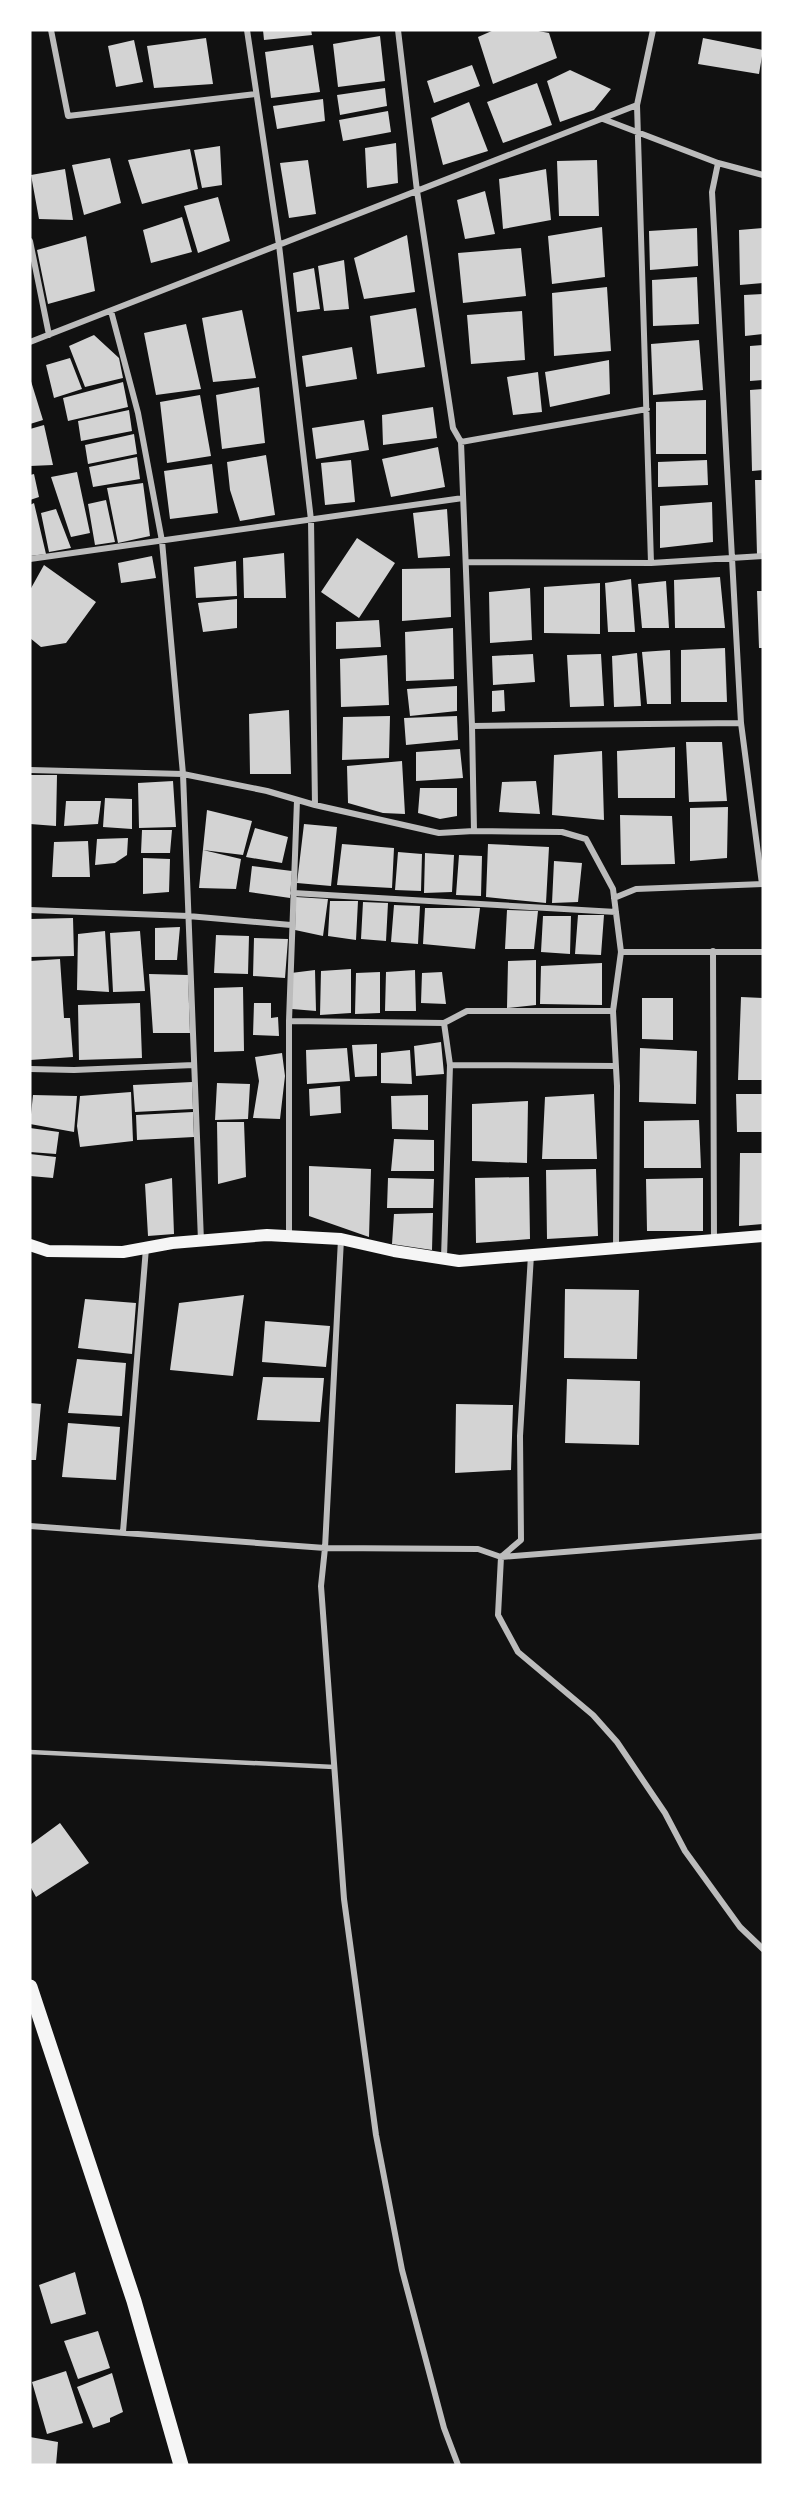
<svg xmlns="http://www.w3.org/2000/svg" width="793" height="2495" viewBox="0 0 793 2495" font-family="'Varela Round',sans-serif">
	<style>
		.building { fill: #d3d3d3 }
		.lines { fill: none; stroke-linecap: round; stroke-linejoin: round }
		.service { stroke: #bcbcbc; stroke-width: 4.5 }
		.minor { stroke: #bcbcbc; stroke-width: 6 }
		.secondary { stroke: #f5f5f5; stroke-width: 12 }
		.primary { stroke: #f5f5f5; stroke-width: 15 }
	</style>
	<rect width="100%" height="100%" fill="#111"/>
	<path class="building" d="M263,30h48l1,5 -48,5z
		M494,30h39l16,3 8,25 -64,26 -15,-47z
		M380,36l5,45 -47,6 -5,-43z
		M206,38l7,46 -59,4 -7,-42z
		M703,38l60,12 -4,24 -61,-10z
		M134,40l9,42 -27,5 -8,-41z
		M313,45l7,47 -49,6 -6,-46z
		M472,65l8,21 -46,17 -7,-22z
		M570,70l41,19 -17,21 -34,12 -13,-41z
		M537,83l15,42 -49,18 -16,-41z
		M385,88l2,18 -47,9 -3,-20z
		M323,99l2,22 -48,8 -4,-23z
		M469,102l19,49 -45,14 -12,-47z
		M388,111l3,21 -48,9 -4,-21z
		M396,143l2,40 -31,5 -2,-40z
		M220,146l2,39 -20,3 -8,-38z
		M190,149l8,40 -56,15 -14,-44z
		M110,158l11,45 -37,12 -12,-50z
		M308,160l8,54 -27,4 -9,-55z
		M597,160l2,56h-40l-2,-55z
		M65,169l8,51 -34,-1 -8,-44z
		M546,169l5,51 -48,9 -4,-50z
		M485,191l10,43 -30,5 -8,-39z
		M218,197l12,44 -32,12 -14,-47z
		M182,217l10,35 -41,11 -8,-33z
		M602,227l3,50 -53,7 -4,-48z
		M697,228l1,38 -48,4 -1,-39z
		M763,228v55l-23,2 -1,-55z
		M407,235l8,57 -51,7 -10,-41z
		M86,236l9,55 -47,13 -11,-54z
		M521,248l5,48 -63,7 -5,-50z
		M344,260l5,49 -25,2 -6,-45z
		M314,268l6,41 -23,3 -4,-39z
		M697,277l2,47 -46,2 -1,-46z
		M607,287l4,64 -57,5 -2,-63z
		M763,294v40l-18,2 -1,-41z
		M416,308l9,59 -48,7 -7,-58z
		M242,310l14,68 -43,4 -11,-64z
		M522,311l3,49 -54,4 -4,-49z
		M186,324l15,65 -45,6 -12,-62z
		M94,335l25,23 4,20 -38,9 -16,-41z
		M699,340l4,50 -50,5 -2,-51z
		M763,345v35l-13,1v-35z
		M352,347l5,32 -51,8 -4,-31z
		M70,358l12,31 -28,9 -8,-33z
		M609,360l1,34 -60,13 -5,-35z
		M538,372l4,40 -29,3 -6,-38z
		M30,378l13,42 -13,4z
		M123,382l5,25 -60,14 -5,-23z
		M259,387l6,56 -43,6 -6,-54z
		M763,389v81l-11,1 -2,-81z
		M200,395l11,61 -44,7 -7,-61z
		M706,400v54h-50v-52z
		M433,407l4,31 -54,7 -1,-30z
		M129,410l3,21 -51,10 -3,-20z
		M364,420l5,30 -53,9 -4,-31z
		M44,425l9,40 -23,1v-37z
		M134,434l3,20 -49,10 -3,-19z
		M438,447l7,40 -54,10 -9,-38z
		M266,455l9,60 -35,6 -10,-31 -3,-28z
		M137,457l3,22 -47,8 -4,-20z
		M351,460l4,42 -30,3 -4,-42z
		M707,460l1,25 -50,2v-25z
		M212,464l6,49 -48,6 -6,-48z
		M77,472l13,61 -19,4 -20,-60z
		M34,474l5,23 -9,3v-25z
		M755,480h8v74h-6z
		M143,483l7,53 -32,7 -11,-55z
		M106,500l9,42 -20,3 -7,-41z
		M712,502l1,40 -53,6v-42z
		M34,503l12,51 -16,2v-51z
		M56,509l15,39 -22,4 -8,-39z
		M447,509l3,47 -32,2 -5,-45z
		M357,538l38,25 -36,55 -38,-26z
		M284,553l2,45h-42l-1,-40z
		M152,556l4,22 -35,5 -3,-20z
		M236,561l1,35 -41,2 -2,-31z
		M44,565l52,37 -30,41 -25,4 -11,-9v-48z
		M450,568l1,49 -49,4v-52z
		M720,577l5,51h-50l-1,-48z
		M631,579l4,53h-27l-3,-49z
		M666,581l3,47h-27l-4,-44z
		M600,583v51l-56,-1v-46z
		M530,588l2,52 -42,3 -1,-51z
		M757,591h6v57h-4z
		M237,599v29l-34,4 -5,-29z
		M379,620l2,27 -45,2v-27z
		M453,628l1,51 -48,2 -1,-49z
		M725,648l2,54h-46v-52z
		M670,650l1,54h-24l-5,-52z
		M637,653l4,53 -27,1 -2,-51z
		M533,654l2,28 -42,3 -1,-29z
		M601,654l3,52 -34,1 -3,-52z
		M387,655l2,50 -48,2 -1,-48z
		M457,686v25l-47,5 -3,-27z
		M504,690l1,21 -13,1v-21z
		M289,710l2,64h-41l-1,-60z
		M390,716l-1,42 -47,2 1,-43z
		M457,716l1,24 -52,5 -2,-27z
		M686,742h36l5,59 -38,1z
		M675,747v51h-57l-1,-47z
		M460,749l3,29 -47,3v-29z
		M602,751l2,69 -52,-5 2,-60z
		M402,761l3,53 -22,-1 -35,-10 -1,-37z
		M30,775h27l-1,51 -26,-2z
		M173,781l3,46 -37,1 -1,-45z
		M536,781l4,33 -41,-2 3,-30z
		M420,788h37v28l-17,3 -22,-6z
		M105,798l27,1v30l-29,-2z
		M66,801h35l-3,23 -34,2z
		M728,807l-1,51 -37,3v-53z
		M207,810l45,11 -9,34 -40,-5 38,9 -5,30 -37,-1z
		M620,815l52,1 3,48 -54,1z
		M304,824l33,3 -6,59 -34,-3z
		M255,828l33,9 -6,26 -36,-6z
		M142,830h30l-2,23h-29z
		M128,838l-1,17 -12,8 -20,2 2,-26z
		M88,841l2,36h-38l2,-35z
		M342,844l52,4 -2,40 -55,-3z
		M488,844l61,3 -3,56 -60,-6z
		M398,852l24,2 -1,37 -26,-1z
		M425,853l29,2 -2,37 -28,1z
		M459,855l23,1 -1,40 -25,-1z
		M143,858l27,1 -1,33 -26,2z
		M554,861l28,2 -4,39 -26,1z
		M252,866l40,5 -2,27 -41,-6z
		M296,897l32,2 -5,37 -28,-6z
		M330,901h28l-2,39 -28,-4z
		M363,902l25,1 -2,38 -25,-2z
		M394,905l26,1 -2,38 -27,-2z
		M425,908h55l-5,41 -52,-5z
		M507,910l31,1 -4,38h-29z
		M578,915h26l-3,40 -26,-1z
		M543,916h28l-1,38 -29,-2z
		M73,918l1,38 -44,1v-38z
		M180,927l-3,33h-22v-32z
		M105,931l4,61 -32,-2 1,-56z
		M140,931l5,60 -32,1 -3,-59z
		M216,935l33,1 -1,38 -34,-1z
		M254,938l34,1 -3,39 -32,-2z
		M60,959l4,59h6l3,39 -43,3v-99z
		M536,960v45l-29,3 1,-47z
		M602,963v42l-62,-1 1,-38z
		M351,969v44l-31,2 1,-44z
		M315,970l1,41 -24,-2 -1,-36z
		M415,970l1,41h-31l1,-39z
		M380,972v41l-25,1 1,-41z
		M442,972l4,32 -25,-1 1,-30z
		M149,974l39,1 2,58h-37z
		M243,987l1,64 -30,1v-64z
		M741,997l22,1v82h-25z
		M642,998h31v42l-31,-1z
		M140,1003l2,55 -63,2 -1,-55z
		M254,1003h17v15l7,-1 1,19 -26,-1z
		M441,1042l3,32 -28,2 -2,-30z
		M377,1044v32l-22,1 -3,-32z
		M347,1048l3,33 -43,3 -1,-34z
		M640,1048l57,3 -1,53 -57,-2z
		M410,1050l2,34 -31,-1v-30z
		M282,1053l3,23 -5,43 -27,-1 6,-37 -4,-24z
		M192,1082l1,27 -58,3 -2,-27z
		M217,1083l33,1 -2,35 -33,1z
		M340,1086l1,27 -31,3 -1,-27z
		M131,1092l2,49 -53,6 -3,-21 3,-30z
		M594,1094l3,65h-55l3,-62z
		M736,1094h27v38h-26z
		M33,1095l44,1 -3,36 -44,-8z
		M428,1095v35l-36,-1 -1,-33z
		M528,1101l-1,62 -55,-2v-57z
		M193,1112l1,25 -57,3 -1,-25z
		M699,1120l2,48h-57v-47z
		M217,1122h27l2,55 -28,7z
		M30,1128l29,4 -3,22 -26,-2z
		M394,1139l40,1v31h-43z
		M740,1153h23v71l-24,2z
		M30,1154l26,3 -3,21 -23,-2z
		M309,1166l62,3 -2,68 -60,-21z
		M596,1169l2,67 -51,3 -1,-69z
		M529,1177l1,62 -54,4 -1,-65z
		M172,1178l2,56 -26,2 -3,-52z
		M388,1178l46,1 -1,29h-46z
		M703,1178v53h-56l-1,-52z
		M433,1213l-1,37 -40,-6 2,-30z
		M565,1289l74,1 -2,69 -73,-1z
		M244,1295l-11,81 -63,-6 9,-67z
		M85,1299l51,4 -4,51 -54,-6z
		M265,1321l65,5 -4,41 -64,-5z
		M77,1359l49,4 -4,53 -54,-3z
		M263,1377l61,1 -4,44 -63,-2z
		M567,1379l73,2 -1,64 -74,-2z
		M30,1403l11,1 -5,56h-6z
		M456,1404l57,1 -2,65 -56,3z
		M68,1423l52,4 -4,53 -54,-3z
		M60,1823l29,40 -53,34 -6,-11v-41z
		M75,2272l11,42 -35,10 -12,-39z
		M98,2331l12,37 -32,11 -14,-38z
		M66,2371l17,52 -36,11 -15,-52z
		M112,2373l11,39 -13,6v4l-17,6 -16,-41z
		M30,2437l28,5 -2,23h-26z"/>
	<g class="lines">
		<path class="service" d="M30,1752l304,15"/>
		<path class="minor" d="M51,30l17,86 188,-22
			M247,30l32,215 32,275 4,285
			M398,30l19,161 36,237 8,14 11,284 2,105
			M603,119l115,44 45,12
			M718,163l-6,29 29,531 21,161
			M30,241l19,94
			M111,311l27,102 24,128 21,233 18,467
			M30,342l607,-237
			M461,442l186,-33
			M30,559l433,-61
			M466,562l185,1 112,-7
			M651,563l-14,-458 16,-75
			M472,726l269,-3
			M30,770l153,4 84,17 48,14 124,28 35,-2 88,1 24,7 27,50 8,63 -8,59 4,75 -1,162
			M293,893l323,19
			M614,898l22,-9 127,-5
			M30,910l158,6 103,9
			M713,951l1,289
			M621,952h142
			M289,1021l155,2 23,-12h146
			M444,1023l6,42 -6,193
			M450,1065l165,1
			M30,1069l44,1 120,-5
			M289,1236v-215l8,-221
			M341,1239l-16,309 -4,38 23,313 32,236 26,135 42,158 14,37
			M531,1255l-11,181 1,104 -20,17 -3,58 20,37 75,63 24,27 48,71 20,38 55,76 23,22
			M30,1526l295,22 153,1 23,8 262,-21
			M123,1532l23,-284"/>
		<path class="secondary" d="M30,1245l18,6 75,1 49,-9 95,-8 74,4 53,12 65,10 304,-25"/>
		<path class="primary" d="M30,1987l104,314 47,164"/>
	</g>
	<rect width="793" height="2495" fill="none" stroke="#ffffff" stroke-width="63"/>
</svg>
